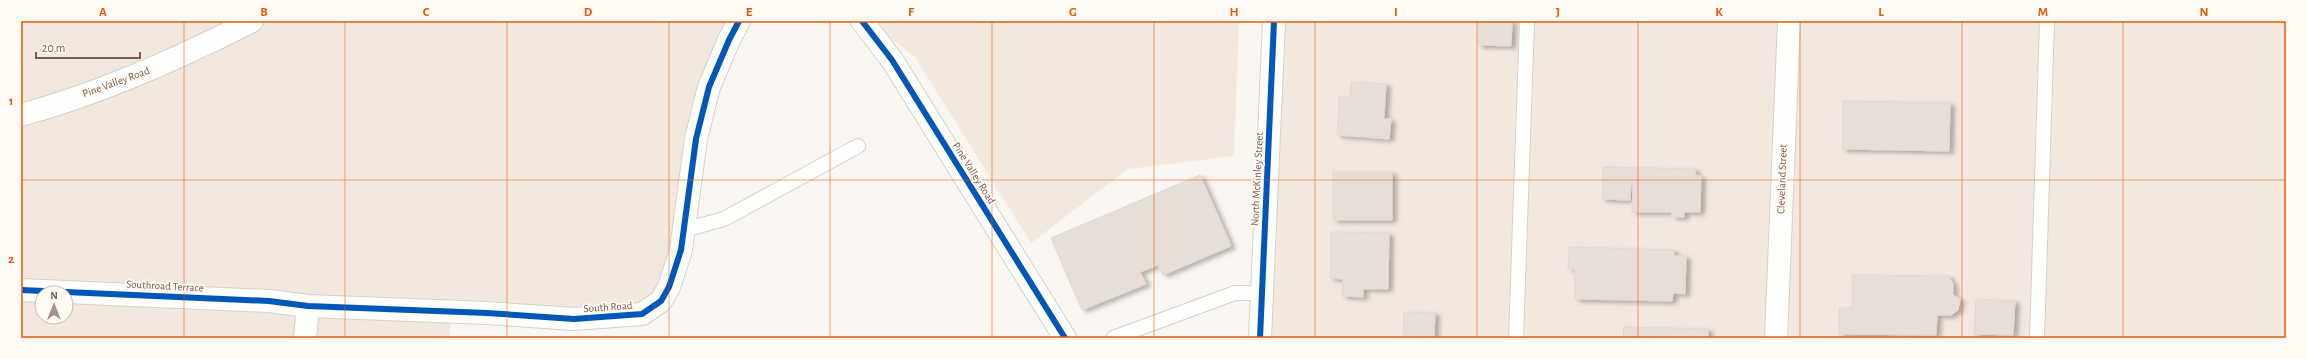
<svg xmlns="http://www.w3.org/2000/svg" width="2307" height="359" viewBox="0 0 2307 359" font-family="'Alegreya Sans',sans-serif">
	<style>
		.residential { fill: #f2e8de; fill-rule: evenodd }
		.building { fill: #e6ded7; stroke: #e2d8d2; filter: url(#shadow) }
		.lines { fill: none; stroke-linecap: round; stroke-linejoin: round }
		.lane-casing { stroke: #d7d1cb; stroke-width: 16 }
		.street-casing { stroke: #d7d1cb; stroke-width: 24 }
		.lane { stroke: #fefefd; stroke-width: 14 }
		.street { stroke: #fefefd; stroke-width: 22 }
		.cycleway-casing { stroke: #fffaf3; stroke-width: 8 }
		.cycleway { stroke: #0057b8; stroke-width: 6 }
		.grid { fill: none; stroke: #e8590c; stroke-width: 1; stroke-opacity: 0.55 }
		.labels { text-anchor: middle; dominant-baseline: central; stroke-width: 3.5; stroke-linejoin: round; paint-order: stroke }
		.street-label { font-size: 11px; fill: #7a5c4d; stroke: #fffaf3 }
		.neatline { fill: none; stroke: #e8590c; stroke-width: 1.5 }
		.grid-label { font-size: 13px; text-anchor: middle; font-weight: bold; fill: #e8590c }
	</style>
	<defs>
		<filter id="shadow"><feDropShadow dx="4.5" dy="2.5" stdDeviation="2" flood-color="#0004"/></filter>
	</defs>
	<rect width="100%" height="100%" fill="#f9f5f0"/>
	<path class="residential" d="M21,21h719l-31,66 -28,163 -39,64 -192,-2v26h-429zM42,293h24v24h-24z
		M869,21h370l-5,135 -106,13 -97,74 -116,-186z
		M1274,21h1012v317h-1024z"/>
	<path class="building" d="M1479,21h33l-1,25 -33,-1z
		M1351,82l35,2 -2,35h7l-2,20 -52,-4 2,-38 11,1z
		M1843,101l107,2 -1,48 -107,-2z
		M1603,167l92,2v6l6,1 -1,36h-16v5h-12v-5h-40l1,-27h-2l-1,15 -28,-1z
		M1333,172h59v48h-59z
		M1200,175l31,71 -68,29 -5,-10 -18,7 6,12 -64,26 -31,-72z
		M1331,232l58,1 -1,56h-25v8l-21,-1 1,-17 -13,-1z
		M1569,247l105,3v6h12l-1,38 -12,-1 -1,8 -97,-2v-30h-7z
		M1852,275l96,1 5,7v12l7,4 -2,11 -7,5h-14l-1,20 -97,-1v-26h13z
		M1976,299l39,2 -2,34 -39,-1z
		M1404,312l31,1 -1,25h-31z
		M1624,327l84,2v9h-85z"/>
	<g class="lines">
		<defs>
			<path id="lane" d="M684,230l40,-11 134,-73
				M1113,338l122,-45h27
				M1516,338l11,-317
				M2037,338l10,-317"/>
			<path id="street" d="M862,21l30,39 173,278
				M21,115c81,-22 157,-56 231,-94
				M21,290l248,11 39,5 179,7 87,6 68,-5 19,-13 8,-14 12,-37 15,-111 13,-52 20,-47 10,-19
				M305,338l3,-32
				M1260,338l14,-317
				M1776,338l13,-317"/>
		</defs>
		<use href="#lane" class="lane-casing"/>
		<use href="#street" class="street-casing"/>
		<use href="#lane" class="lane"/>
		<use href="#street" class="street"/>
		<defs>
			<path id="cycleway" d="M862,21l30,39 173,278
				M21,290l248,11 39,5 179,7 87,6 68,-5 19,-13 8,-14 12,-37 15,-111 13,-52 20,-47 10,-19
				M1260,338l14,-317"/>
		</defs>
		<use href="#cycleway" class="cycleway-casing"/>
		<use href="#cycleway" class="cycleway"/>
	</g>
	<path class="grid" d="M184,21v317M345,21v317M507,21v317M669,21v317M830,21v317M992,21v317M1154,21v317M1315,21v317M1477,21v317M1638,21v317M1800,21v317M1962,21v317M2123,21v317M21,180h2265"/>
	<g class="labels">
		<g class="street-label">
			<text transform="translate(116 82) rotate(-20)">Pine Valley Road</text>
			<text transform="translate(974 173) rotate(58)">Pine Valley Road</text>
			<text transform="translate(1257 179) rotate(-87)">North McKinley Street</text>
			<text transform="translate(1782 179) rotate(-88)">Cleveland Street</text>
			<text transform="translate(165 286) rotate(3)">Southroad Terrace</text>
			<text transform="translate(608 307) rotate(-4)">South Road</text>
		</g>
	</g>
	<rect width="2307" height="359" fill="none" stroke="#fffaf3" stroke-width="44"/>
	<g transform="translate(54 305)"><circle r="19" fill="#fffaf3" stroke="#cabbb1"/>
	<path d="M0-3L7 15L0 10L-7 15Z" fill="#a69286"/>
	<text y="-6" font-size="11" font-weight="bold" text-anchor="middle" fill="#7a5c4d">N</text>
	</g>
	<path d="M36 52v6h104v-6" fill="none" stroke="#7a5c4d" stroke-width="2"/>
	<text x="42" y="52" font-size="12" fill="#7a5c4d" stroke="#fffaf3" stroke-width="3" paint-order="stroke">20 m</text>
	<rect x="22" y="22" width="2263" height="315" class="neatline"/>
	<g class="grid-label">
		<text x="103" y="16">A</text>
		<text x="264" y="16">B</text>
		<text x="426" y="16">C</text>
		<text x="588" y="16">D</text>
		<text x="749" y="16">E</text>
		<text x="911" y="16">F</text>
		<text x="1073" y="16">G</text>
		<text x="1234" y="16">H</text>
		<text x="1396" y="16">I</text>
		<text x="1558" y="16">J</text>
		<text x="1719" y="16">K</text>
		<text x="1881" y="16">L</text>
		<text x="2043" y="16">M</text>
		<text x="2204" y="16">N</text>
		<text x="11" y="105">1</text>
		<text x="11" y="263">2</text>
	</g>
</svg>
